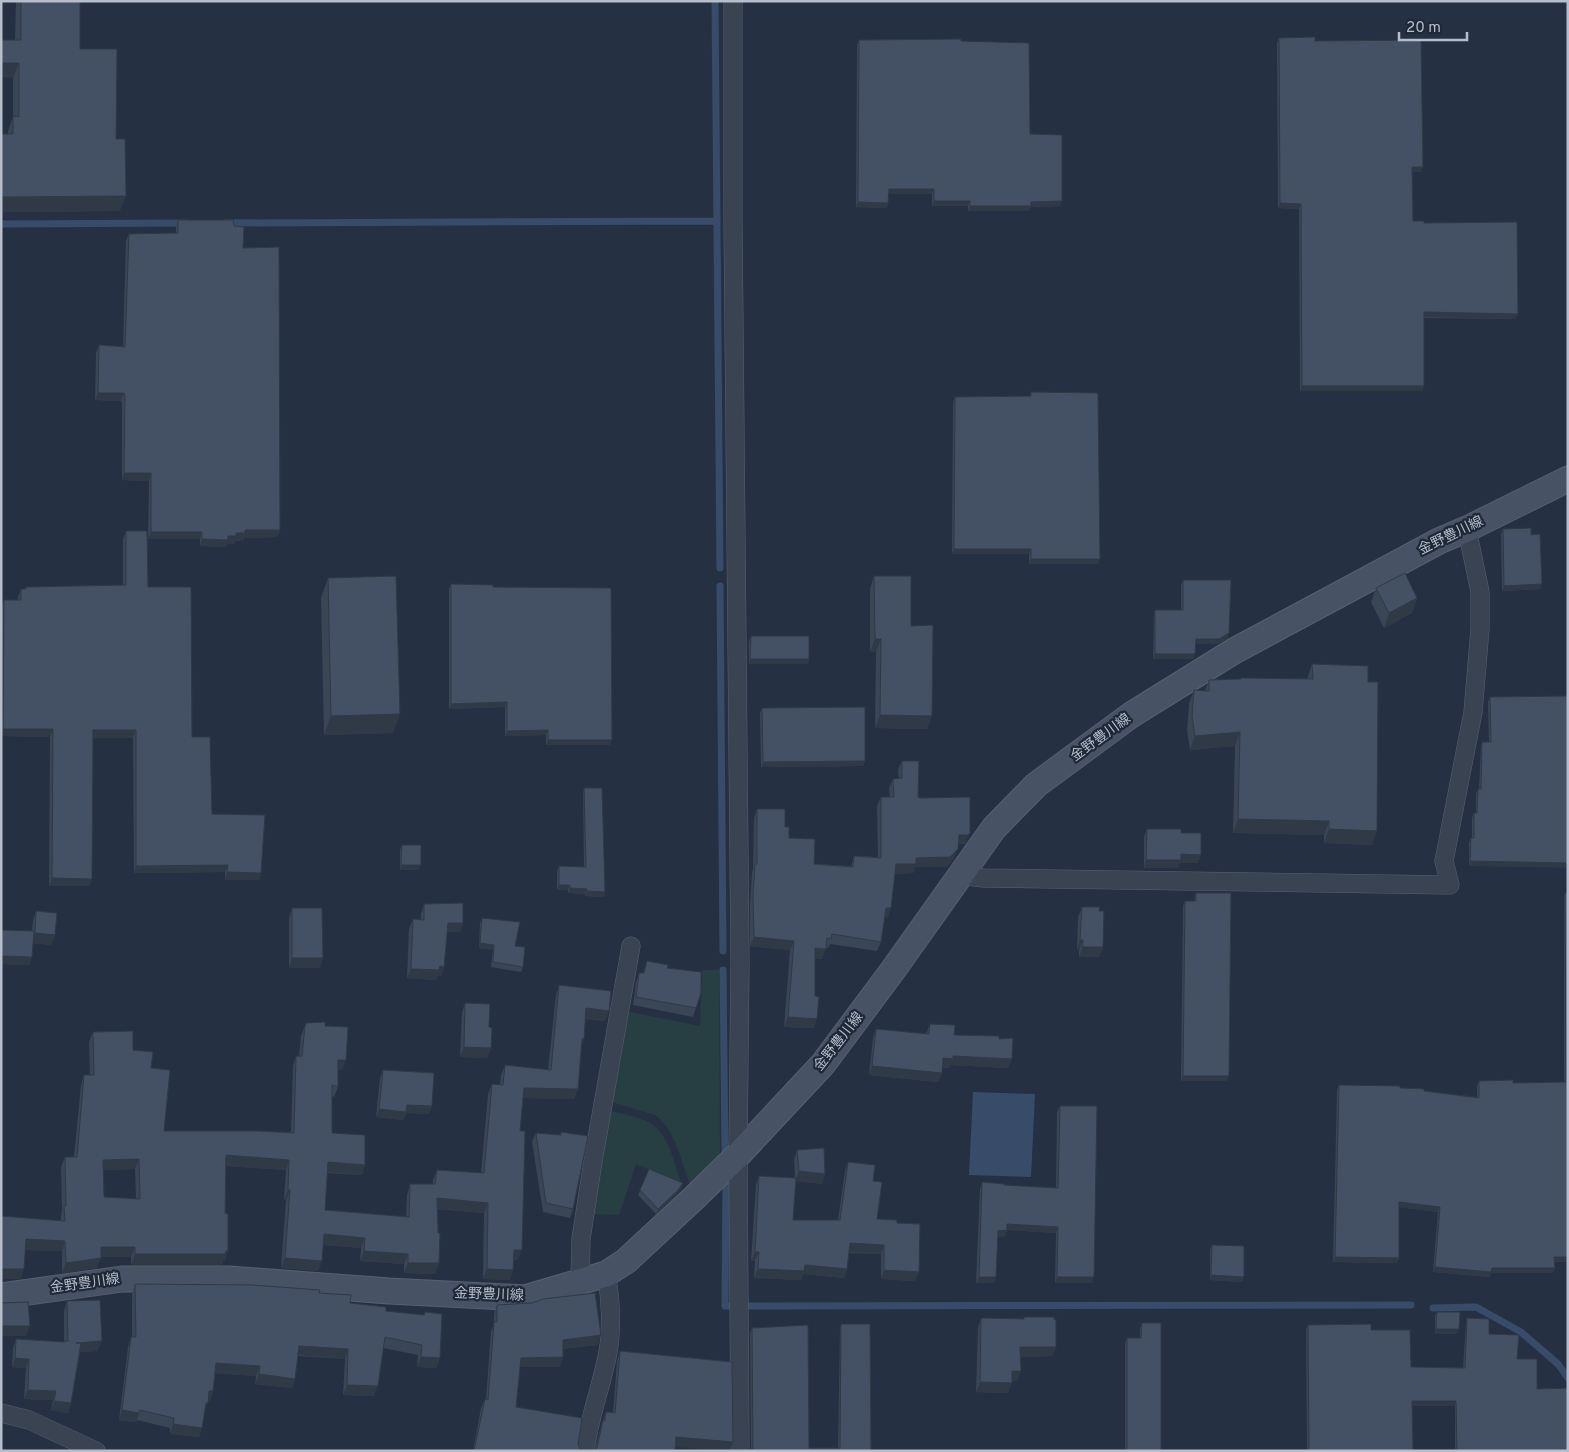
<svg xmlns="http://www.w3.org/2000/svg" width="1569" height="1452" viewBox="0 0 1569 1452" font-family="Overpass,'Noto Sans JP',sans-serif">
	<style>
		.green { fill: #273f43 }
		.water { fill: #384c6a }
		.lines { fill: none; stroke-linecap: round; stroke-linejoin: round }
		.stream { stroke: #384c6a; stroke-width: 7 }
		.minor-casing { stroke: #57616f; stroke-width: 19 }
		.secondary-casing { stroke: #57616f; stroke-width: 27 }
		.minor { stroke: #394352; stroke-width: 18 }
		.secondary { stroke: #475265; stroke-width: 25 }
		.wall { fill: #3a4656; fill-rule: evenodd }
		.shaded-wall { fill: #303946 }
		.building { fill: #445164; stroke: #303946; fill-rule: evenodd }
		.labels { text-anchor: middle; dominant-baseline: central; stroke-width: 4.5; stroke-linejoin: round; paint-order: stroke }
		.street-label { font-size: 14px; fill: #b6becc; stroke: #1e2837 }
	</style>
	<rect width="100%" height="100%" fill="#253142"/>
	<path class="green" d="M702,970h17l1,186 -30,29c-8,-22 -15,-57 -35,-70l-44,-13 14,-91 75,15z
		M610,1111c11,2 23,5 34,9 24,9 29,40 37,62l-45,-18 -17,51 -26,-1z"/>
	<path class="water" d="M973,1092l62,2 -4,83 -62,-2z"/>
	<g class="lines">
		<path class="stream" d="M715,1l5,567
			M224,223l493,-2
			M1,224l185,-1
			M720,586l3,365
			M723,970l2,182
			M726,1185l-1,121h5
			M749,1306l662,-1
			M1433,1308l43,-1 45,25 37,32 10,14"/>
		<defs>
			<path id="minor" d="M733,1v218l7,743 -2,193 2,296
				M961,875l22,3 467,7 -6,-24 29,-149 7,-83v-37l-13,-63
				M580,1282l1,-43 12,-78 38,-215
				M1,1413l28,7 67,31
				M585,1451c4,-34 17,-66 23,-99 4,-23 3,-55 -2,-78"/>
			<path id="secondary" d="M1,1296l121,-17h107l160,12 136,7 81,-24 20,-13 68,-63 44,-43 85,-91 70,-94 101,-142 42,-43 95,-70 103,-64 205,-110 28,-12 101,-50"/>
		</defs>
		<use href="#minor" class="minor-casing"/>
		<use href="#secondary" class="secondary-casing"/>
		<use href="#minor" class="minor"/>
		<use href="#secondary" class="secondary"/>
	</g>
	<path class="wall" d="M16,1h64v48l36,90 4,72 -119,1v-78h7v-3l5,-14v-39l2,-38z
		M1279,38l36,3 108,126 -2,5h-9l1,49 11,2 92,96 -92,-1 -1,73h-123l-1,-182 -21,-1 -1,-165z
		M859,40l102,1 69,93 30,72 -29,1 -2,4h-61v-5h-36v-12h-43l-1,9 -1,5 -31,-1 1,-162z
		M178,220l56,6 9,22 37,282 -3,7 -33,1 -1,3h-8l-1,3h-7l-2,3 -25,-1v-7h-52l1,-58 -27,-1v-77l-1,-2 -26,-1 1,-47 3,-8 24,1 3,-105 3,-7 47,-1v-5z
		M1031,392l69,167 -2,5h-69v-10h-77l1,-152 2,-5 75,-1z
		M1503,529l28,6 9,54 -38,2 -1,-57z
		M126,531l22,56 44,150 20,77 49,59 -2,7h-34v-8l-91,1 -1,-135h-40l-1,141 -3,7h-40l1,-149 -49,-1v-128l3,-8h14v-3l3,-8h4l1,-2 97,-2v-46z
		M874,576l58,140 -5,13 -52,-1 1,-76h-6v-63z
		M328,578l65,155 -69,2 -3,-137z
		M1183,580l45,58 -11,6h-21l-3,15h-40l1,-44 1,-5h26v-25z
		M451,584l42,3 117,158h-64v-10l-41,1v-29l-56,2v-120z
		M1376,588l41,10 -5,15 -28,15 -13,-26z
		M751,636l58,23 -1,5h-59v-23z
		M1312,664l56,18 4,163 -48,-2v-8l-91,-2 2,-87 -45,4 -3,-20 2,-26 5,-14h11l4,-10 31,-1 1,-1 66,1z
		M1568,696l-99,170v-23l2,-5h1v-20l2,-5h2v-19l2,-5h1l2,-43 1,-4h7l-1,-40 2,-5z
		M762,708l103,53 -2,5 -102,1 -1,-54z
		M902,761l16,36 48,45 -1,2h-7l-4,14 -7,9h-32l-2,6 -18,1 -7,43h-3l-4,25 -4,9 -47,-7 -2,4h-2l-4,11 -7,-1 -1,70 -30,-1 6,-77 -40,-4v-41l2,-32 1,-4 1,-51 3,-9 28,18 4,11 25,26 37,2 3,-10 24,1 -1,-51 4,-9h9l-1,-9 4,-9h6l-1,-9z
		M584,788l20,109 -19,-1v-2l-17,-1v-3h-11v-19l2,-5 25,1 -1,-74z
		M1147,829l34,4 17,30h-18l-2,5h-34v-31z
		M402,845l17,25h-19v-20z
		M1196,893l31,188h-46l2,-175 2,-5h9z
		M1565,893l3,369h-14l-1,11h-62l-1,4 -57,-5 5,-60 -39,-5v51l-2,5 -64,-1 4,-172 2,-5 61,3 77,9v-11l2,-5 34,2 51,-1v-184z
		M424,904l39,19 -3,9h-13l-3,35 -3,9h-4l-1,4 -29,-2 2,-49 4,-10 8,1v-6z
		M1082,907l17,4 4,36 -4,10h-20v-7h-2l1,-33z
		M292,908l31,50 -3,10h-31v-50z
		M36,911l19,24 -4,10 -18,-2 -1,14 -3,8 -28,-1v-34l31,1 1,-10z
		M482,918l33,28 8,21 -2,5 -30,-5 2,-17 -14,-2 1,-25z
		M647,961l20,7 29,40 -3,9 -60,-12 3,-23 3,-9h4z
		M559,985l46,36 -19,-2 -5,30 -3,40 -4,10 -51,-1 -3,33 -2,129h-5v10l-3,10 -27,-1 1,-66 -46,-4 1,54 -4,11 -31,-1v-9l-44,-3 1,-13 -38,-3 -1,16 -4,10 -37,-3 5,-68h-2l2,-30 -60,-4 -1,95h-2l-1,4h-91v-8h-30l-4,11 -35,5v-22l-37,-1 -4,29 -20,-63 60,5v-5l1,-5 -1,-44 4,-10h9l7,-72 3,-10h6l-1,-33 4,-10 40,18 18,18 13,63 127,1 2,-66 3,-10h3l2,-20 4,-10h20l21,34 -4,10h-4v17l-4,10 -2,-1v37l33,32 -3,10 -35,-2 -2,37 81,7 1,-22 3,-11h23v-4l4,-10 44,3 7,-79 4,-10 8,1 1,-10 4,-10 43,5 8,-75zM135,1169l1,30 -32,-2 -1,-27z
		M465,1003l24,24 2,21 -4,10 -27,-1 2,-45z
		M930,1024l24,11 45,4 13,20 -4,9 -58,-3 -1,3h-7v5l-4,9 -69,-7 4,-37 3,-9 50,5z
		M383,1070l49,36 -3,8 -23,-1 -3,7 -27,-3 4,-39z
		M1060,1106l32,177h-37l1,-50 -49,-3 -2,6 -7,1 -4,46h-18l4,-94 2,-7 22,3 52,3 1,-76z
		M561,1132l12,77 -3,9 -27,-6 -11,-70 4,-9 24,2z
		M797,1150l28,24 -3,10 -27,-3 -2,39h45l7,-49 3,-9 25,19 4,38 20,4 18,58 -34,-2v-25l-32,-1 -2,16 -3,9 -41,-4 -2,6 -47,-2 1,-17h-4l5,-76 3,-9 36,2 -1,-18z
		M649,1169l32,19 -6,8 -19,18 -18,-19z
		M1212,1245l32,32 -2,5 -32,-2v-30z
		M135,1284l184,9 31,10 36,8 38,4 1,-3 15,46 -4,10 -19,-1 1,-12 -35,-7 -9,48 -31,-1 2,-36 -47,-3 -6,32 -37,-4 1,-8 -41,-3 -5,28h-2l-4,10 -5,26 -29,-3v-6l-33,-8 -1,2 -17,-2 9,-73 3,-10h1v-44z
		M67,1301l31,50 -18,1 -9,51 -3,10 -17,-3 2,-10 -29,-1 2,-31 -14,-1 1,-19 3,-9 48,3v-31z
		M497,1305l104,30 -4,10 -34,4 -3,18h-40l-4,40 62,38 3,5 2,1h-110l8,-43 4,-9h1l5,-68 3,-7v-10z
		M1437,1312l20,22h-22v-18z
		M1024,1317l32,30 -4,9 -32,1 1,14 -4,10h-5l-4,12 -32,-1 2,-64 3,-10 43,1z
		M1467,1318l22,16 28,25 20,30 31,62h-113v-45h-43l1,45h-106l-1,-121 2,-5 63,5 40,37 52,1 3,-45z
		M1142,1323l19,128h-36v-108l2,-5h13v-10z
		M841,1324l30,127h-120l-1,-118 2,-5 57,120h29l2,-119z
		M620,1351l55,96 -80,2 5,-19 6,-18h7l4,-51z"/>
	<path class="shaded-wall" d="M1,63h18l-6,15 -12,-1z
		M1412,167h11l-2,5h-11z
		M889,189h45l-2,5h-45z
		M126,196l-6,15 -119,1v-15z
		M934,201h36l-2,5h-36z
		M1062,201l-2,5 -29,1 -2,4h-61l2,-5 61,-4z
		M858,202l30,1 -1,5 -31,-1z
		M1280,203l21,1 -2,5 -21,-1z
		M1424,312l94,2 -2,5 -94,-2z
		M1302,386h122l-1,5h-123z
		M98,393h26l-3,8 -26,-1z
		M124,473h27l-2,8 -27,-1z
		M245,530h35l-3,7 -33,1 -1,3h-8l-1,3h-7l-2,3 -25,-1 2,-7 26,-3z
		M151,532h51l-2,7h-52z
		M954,549h77l-2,5h-77z
		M1031,559h69l-2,5h-69z
		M1542,584l-2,5 -38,2 2,-5z
		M1417,598l-5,15 -28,15 5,-15z
		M1229,633l-1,5 -11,6h-23l2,-5z
		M875,639h6l-5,13h-6z
		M1155,654h40l-2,5h-40z
		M750,659h59l-1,5h-59z
		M507,702l-2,5 -56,2 2,-5z
		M400,714l-7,19 -69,2 7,-19z
		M880,715l52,1 -5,13 -52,-1z
		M3,729h50l-3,8 -49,-1v-3z
		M93,730h43l-3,8h-43z
		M548,730l-2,5 -41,1 2,-5z
		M1240,732l-5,14 -45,4 5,-14z
		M548,740h64l-2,5h-64z
		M865,761l-2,5 -102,1 2,-5z
		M1238,819l91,2 -5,14 -91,-2z
		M1329,829l48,2 -5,14 -48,-2z
		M970,833l-5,11h-9l3,-9z
		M958,849l-4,9 -7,9h-32l-2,6 -21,1 4,-10 20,-6z
		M1181,854l20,1 -3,8h-18l-2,5h-34l2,-8z
		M1470,861l98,2v5l-99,-2z
		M228,865l-3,7 -91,1 2,-7z
		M401,865h20l-2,5h-19z
		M227,872l34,1 -2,7h-34z
		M52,878l40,1 -3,7h-40z
		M559,885h11l-2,5h-11z
		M570,888l17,1 -2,5 -17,-1z
		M587,891l18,1 -1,5 -19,-1z
		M886,908h5l-3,9h-5z
		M448,923h15l-3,9h-16z
		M35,933l20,2 -4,10 -20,-2z
		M754,937l40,4 -4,9 -40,-4z
		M1080,940h3l-4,10h-2z
		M480,943l14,2 -1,5 -14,-2z
		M1083,947h20l-4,10h-20z
		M815,948l11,1 -4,10 -10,-2z
		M1,956l31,1 -3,8 -28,-1z
		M292,958h31l-3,10h-31z
		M440,966l4,1 -3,9h-4l-1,4 -29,-2 4,-9z
		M586,1008l23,3 -4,10 -22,-3z
		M788,1017l29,2 -3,9 -30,-1z
		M582,1039h2l-3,10z
		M464,1047l27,1 -4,10 -27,-1z
		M953,1056l59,3 -4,9 -58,-3 -1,3 -9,-1 3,-9z
		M338,1060h8l-4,10h-7z
		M872,1066l70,7 -4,9 -69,-7z
		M1183,1076h46l-2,5h-46z
		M524,1088l54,1 -4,10 -54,-1z
		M407,1105l25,1 -3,8 -23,-1 -3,7 -27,-3 3,-8z
		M226,1155l63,5 -3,10 -64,-4z
		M139,1159l-4,10 -36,1 4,-10z
		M328,1162l37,3 -3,10 -38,-3z
		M799,1171l26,3 -3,10 -27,-3z
		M683,1183l-2,5 -6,8 -19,18 2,-5z
		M288,1190h2l-4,10h-2z
		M437,1198l51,5 -4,10 -50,-5z
		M1399,1202l41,5 -2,5 -41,-5z
		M1007,1224l51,3 -2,6 -49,-3 -2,6 -9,1 2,-6z
		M324,1234l41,4 -4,10 -41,-3z
		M26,1239l39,2 -3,10 -40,-1z
		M850,1243l34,2 -3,9 -35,-2z
		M101,1247h34l-4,10h-34z
		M514,1250h8l-4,10h-8z
		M228,1251l-3,10h-2l-1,4h-91l4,-11z
		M364,1251l44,3 -4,10 -44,-3z
		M755,1252h4l-4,9h-4z
		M1335,1257l64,1 -2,5 -64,-1z
		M1554,1257h14v5h-16z
		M101,1258l-4,10 -35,5 4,-10z
		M285,1258l37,3 -4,10 -37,-3z
		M408,1263h31l-4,11 -31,-1z
		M805,1265l42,4 -3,9 -41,-4 -2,6 -47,-2 4,-9z
		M1435,1267l57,1h63l-2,5h-62l-1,4 -57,-5z
		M1,1269h23l-3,10h-20z
		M487,1269l26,1 -3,10 -27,-1z
		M884,1270l35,2 -4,9 -34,-2z
		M1211,1275l33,2 -2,5 -32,-2z
		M979,1277h17l-2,6h-18z
		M1057,1277h37l-2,6h-37z
		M1,1326h29l-4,10h-25z
		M1436,1329h23l-2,5h-22z
		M601,1335l-4,10 -37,4 3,-9z
		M102,1341l-4,10 -25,1 3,-9z
		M299,1346l49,3 -3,10 -49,-4z
		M1020,1347h36l-4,9 -35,1z
		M421,1357l19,1 -4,10 -19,-1z
		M563,1357l-3,10h-43l4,-9z
		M15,1358l14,1 -3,9 -14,-1z
		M216,1363l44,3 -4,10 -43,-3z
		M1012,1371h9l-4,10h-8z
		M259,1374l36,5 -3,9 -37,-4z
		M980,1382l32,1 -4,10 -32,-1z
		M347,1385l31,1 -4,10 -31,-1z
		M28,1390l28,1 -3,9 -29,-1z
		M209,1391h4l-3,10 -4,-1z
		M54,1401l17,2 -3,10 -17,-3z
		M1412,1401h44l-1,5h-45z
		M122,1410l17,3 -3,9 -17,-2z
		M173,1424l29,4 -3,9 -29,-3z
		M676,1437l57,5 -4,9 -56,-4z"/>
	<path class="building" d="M21,1h59v48h37l-1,90h9l1,57 -125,1v-63h12v-18l6,1v-54h-18v-23h20z
		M1315,37v4l106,-1 2,127h-11l1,54h11v2l93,-1 1,92 -94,-2v74h-122l-1,-182 -21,-1 -1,-165z
		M961,39v2l68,2 1,91 32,1v66l-31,1v4h-61v-5h-36v-12h-45l-1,14 -30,-1 1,-162z
		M178,220h55l1,6 10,1 -1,21 36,-1 1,283h-35v3h-9v3h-8v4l-26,-1v-7h-51v-59h-27l1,-78 -1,-2h-26l1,-48 26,2 4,-113 49,-1z
		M1031,392l67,1 2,166h-69v-10h-77l1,-152 76,-1z
		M1531,528v7l9,-1 2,50 -38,2 -1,-57z
		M126,531h21l1,56h43l1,150h18l2,77 53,1 -4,58 -34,-1 1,-7 -92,1v-136h-43l-1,149 -40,-1 1,-149h-50l1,-129h17v-11h5v-2l100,-2z
		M1405,573l12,25 -28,15 -13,-25z
		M396,576l4,138 -69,2 -3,-138z
		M874,576h37v50l22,-1 -1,91 -52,-1 1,-76h-6z
		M1183,580h48l-2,53 -10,6h-23l-1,15h-40v-44h28z
		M451,584l42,1v2l118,1 1,152h-64v-10l-41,1v-29l-56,2z
		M751,636h58v23h-59z
		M1312,664l56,2v16h10l-1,149 -48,-2v-8l-91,-2 2,-87 -45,4 -3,-20 2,-26 15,1v-11l32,-1v-1l72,1z
		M1568,696v167l-98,-2 1,-23h3v-25h3l1,-24h3l1,-47h9l-1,-45z
		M865,707v54l-102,1 -1,-54z
		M902,761h17l-1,36 2,1 50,-1v36l-2,2h-9l-1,14 -8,8 -34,1v6h-20l-5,44h-5l-5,34 -49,-8 -1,5 -4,-1 -1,11 -11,-1v48l4,1 -2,22 -29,-2 6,-76 -40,-4 -1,-41 2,-32h2v-55h28v18h4v11l26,1 -1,25 39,3 1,-11 27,2v-61h13l-1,-18 9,-1z
		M584,788h18l3,104 -18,-1v-2l-17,-1v-3h-11v-19l27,1z
		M1147,829h34v4h20v22l-20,-1v6h-35z
		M402,845h19v20h-20z
		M1196,893h35l-2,183h-46l2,-175h11z
		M1565,893h3v364h-14l1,11h-63l-1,4 -56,-5 5,-60 -41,-5v56l-64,-1 4,-172 61,1v2l24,1v2l55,7v-17l34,-1v3l53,-1z
		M463,903v20h-15l-4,44 -4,-1 -1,4 -28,-1 2,-50 11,1v-16z
		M1082,907h18l-1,4h5l-1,36h-20v-7h-3z
		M292,908h30l1,50h-31z
		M36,911l21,2 -2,22 -20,-2z
		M482,918l38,4 -5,24 10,1 -2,20 -30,-5 1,-17 -14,-2z
		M1,930l33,1 -2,26 -31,-1z
		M647,961l21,4 -1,3 34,4v21l-5,15 -60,-11 3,-24h5z
		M559,985l52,6 -2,20 -23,-3 -2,31h-2l-4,50 -54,-1 -4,43h5l-3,119h-8l-1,20 -26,-1 1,-66 -51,-5 1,35h2l-1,30h-31v-9l-44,-3 1,-13 -41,-4 -2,27 -37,-3 5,-68h-2l1,-30 -63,-5 -1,58 3,1v37h-2l-1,3h-90v-7h-34v11l-35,5 -1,-22 -39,-2 -2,30h-23v-53l64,5 -1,-15h2l-1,-49h12l7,-82h10l-1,-43 40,-1v19l20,2 -2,16 19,2 -6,61h96l34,2 2,-77h6l3,-30 1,-3 19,-1v4l23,1 -2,33h-8v27l-6,-2v48l33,2v30l-37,-3 -3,48 84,7 1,-33h25l2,-14 47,3 8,-89 11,1 2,-20 46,5zM139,1159l1,40 -36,-2 -1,-37z
		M465,1003l25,1 -1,23 3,1 -1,20 -27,-1z
		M930,1024l25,1 -1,10 45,1v3l14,-1 -1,21 -59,-3v3l-10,-1 -1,15 -70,-7 4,-37 53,5z
		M383,1070l51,3 -2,33 -25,-1 -1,7 -27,-3z
		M1060,1106h37l-3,171h-37l1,-50 -51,-3v6l-9,1 -2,46h-17l3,-95 22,2v1l54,3z
		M561,1132l27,4 -15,73 -27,-6 -10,-70 25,2z
		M824,1148l1,26 -26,-3 -2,-21z
		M848,1162l27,3 -2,16 9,1 -5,37 20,1v3l23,1 -1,48 -35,-2v-25l-34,-2 -3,26 -42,-4 -1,6 -46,-2 1,-17h-4l4,-76 37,2 -3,42h47z
		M649,1169l34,14 -6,8 -19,18 -18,-19z
		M1212,1245l32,1v31l-33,-2z
		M135,1284l117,1 68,5 -1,3 32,2 -1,8 36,4v4l38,4 1,-3 17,2 -2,44 -19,-1 1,-12 -37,-8 -7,49 -31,-1 1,-36 -49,-3 -4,33 -36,-5 1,-8 -44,-3 -3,28h-4l-1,12h-2l-4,25 -29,-4 1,-6 -34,-8 -1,3 -17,-3 9,-73h5z
		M595,1293l6,42 -38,5v17l-42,1 -5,49 66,11 -4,27 3,5 2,1h-109l11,-52 3,1 6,-78h3v-17l35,-2 11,-4z
		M100,1300l2,41 -26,2h5l-10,60 -17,-2 2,-10 -28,-1 1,-31 -14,-1 1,-19 49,3v-1h3l-1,-40z
		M28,1302l2,24h-29v-23z
		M1437,1312h23l-1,17h-23z
		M1024,1317h30v3l2,-1v28h-36l1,24h-9v12l-32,-1 1,-64 43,1z
		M1467,1318l22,1v15l30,1 -2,24h20v30l31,-1v63h-111l-1,-50h-44l1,50h-104l-1,-126 63,-1v6h39l1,37 54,1z
		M1142,1323h19v128h-34v-113h14z
		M841,1324h29l1,127h-118l-1,-123 56,-3 1,123h31z
		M620,1351l112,11 1,80 -57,-5 -1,14h-81l3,-3 6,-28 2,1 1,-9 9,1z"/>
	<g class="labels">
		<g class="street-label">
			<text transform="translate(1451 536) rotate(-26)">金野豊川線</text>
			<text transform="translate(1101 738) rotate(-36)">金野豊川線</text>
			<text transform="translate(839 1042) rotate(-52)">金野豊川線</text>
			<text transform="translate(85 1284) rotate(-8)">金野豊川線</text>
			<text transform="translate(489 1295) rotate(2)">金野豊川線</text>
		</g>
	</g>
	<rect width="1569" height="1452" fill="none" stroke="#b6becc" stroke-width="5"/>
	<path d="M1399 32v8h68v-8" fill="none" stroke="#b6becc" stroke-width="2.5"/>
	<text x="1406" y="32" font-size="15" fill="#b6becc" stroke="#1e2837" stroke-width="4" paint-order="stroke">20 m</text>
</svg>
